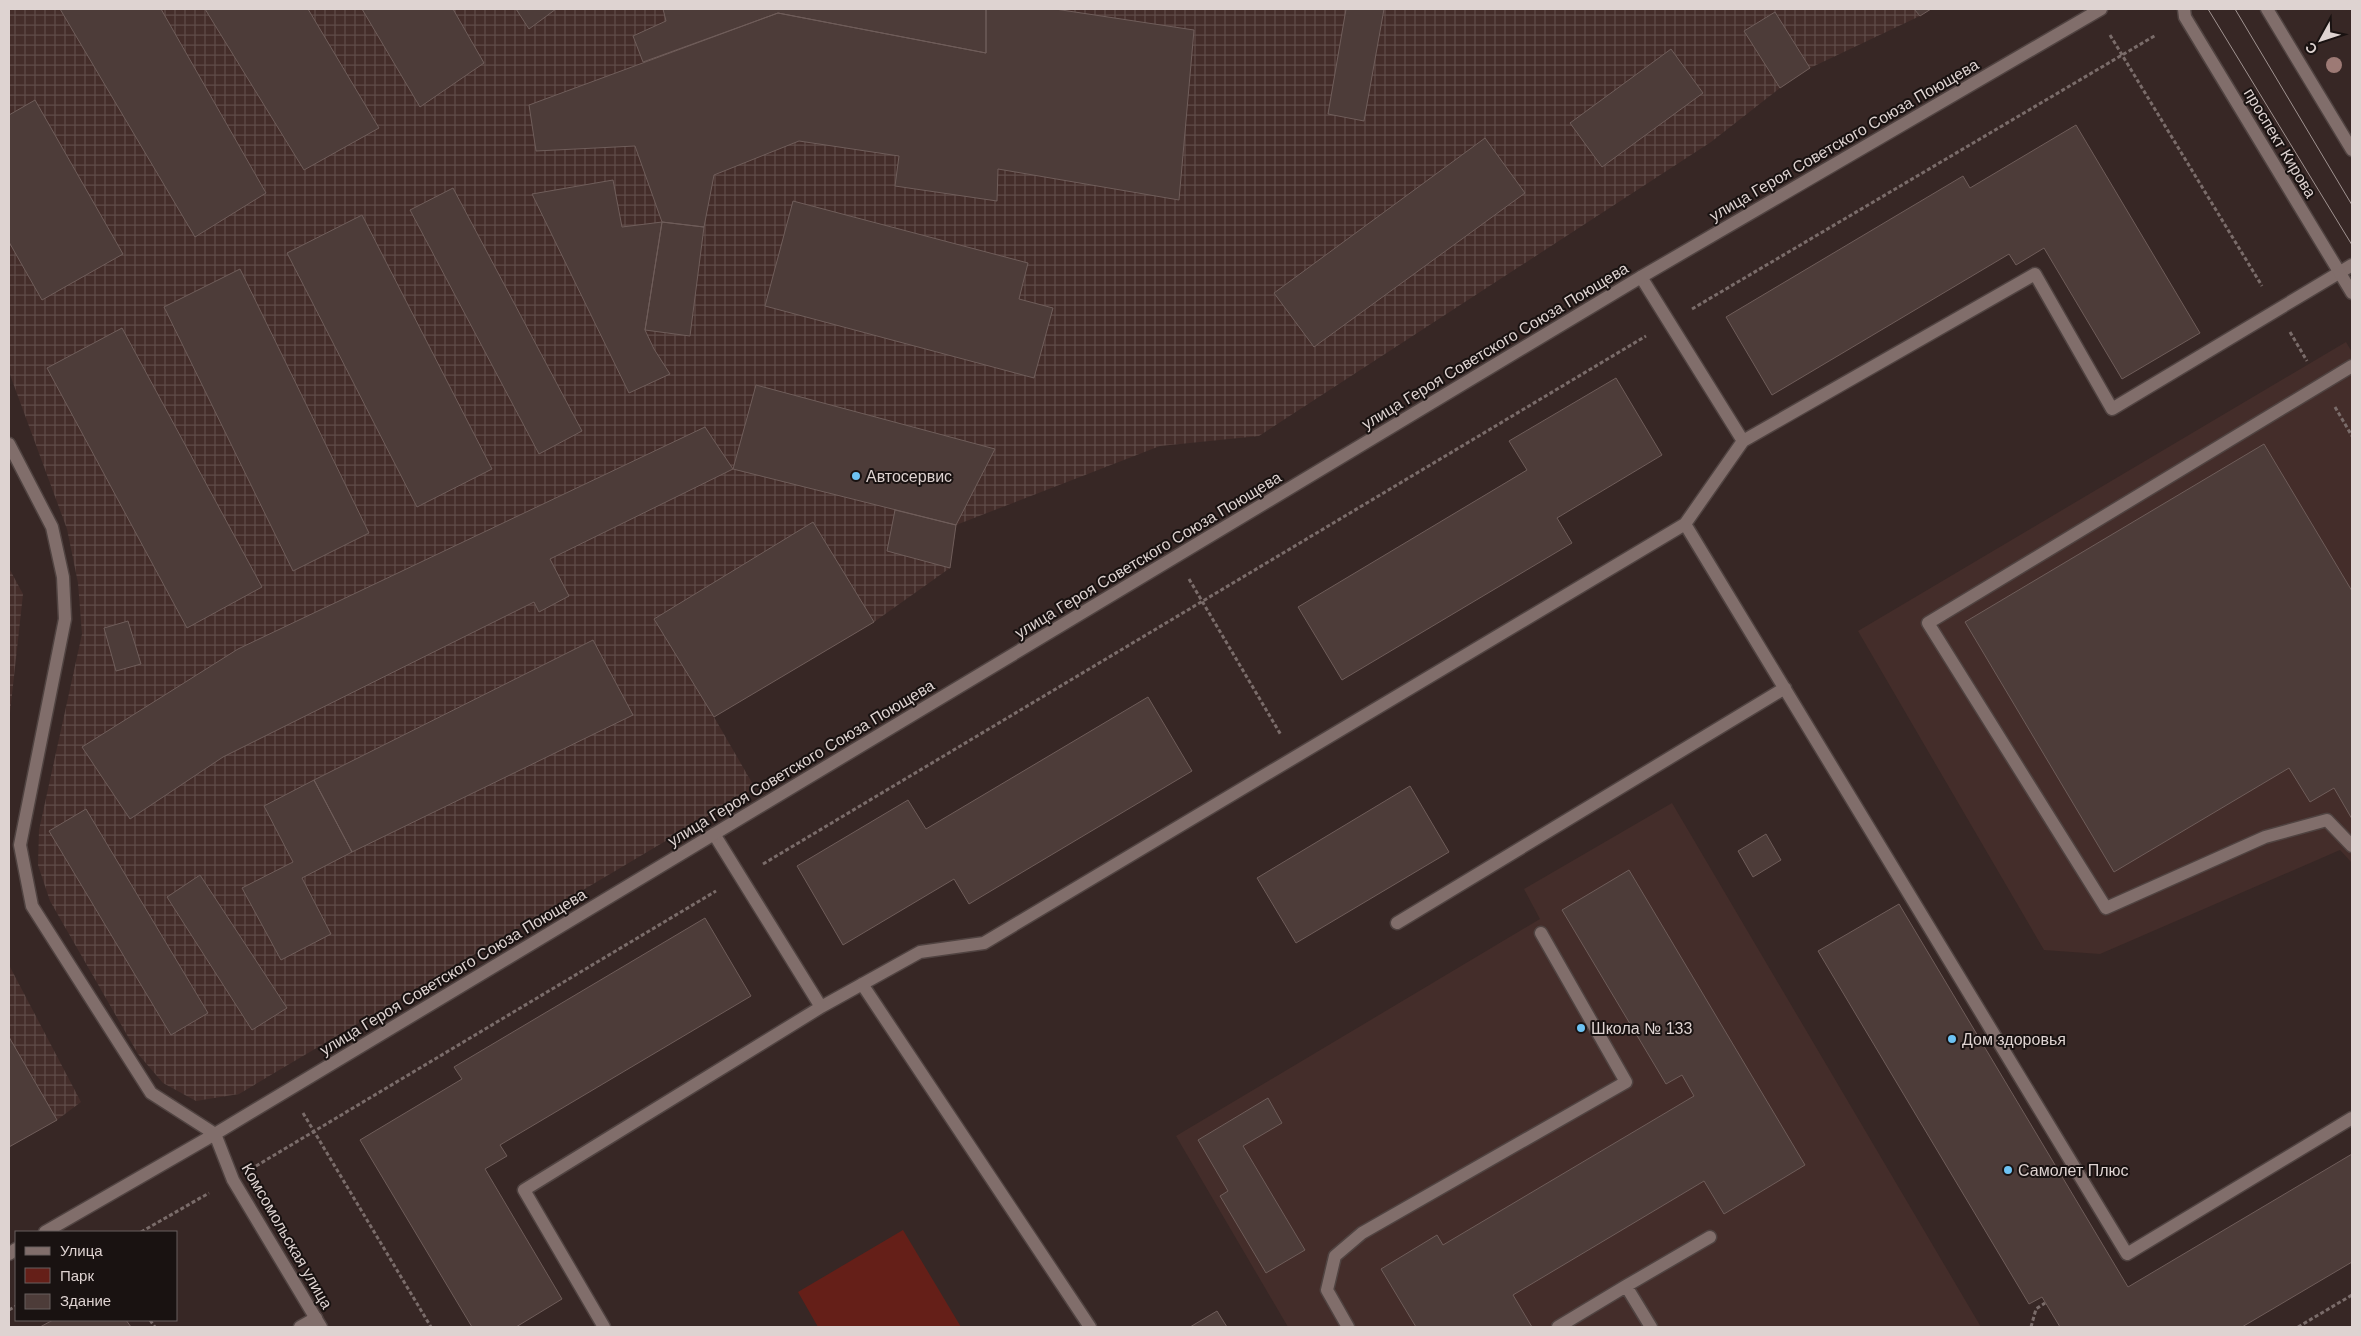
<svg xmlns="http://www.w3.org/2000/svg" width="2361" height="1336" viewBox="0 0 2361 1336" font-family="Helvetica,sans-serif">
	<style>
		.built { fill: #442d2a }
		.industrial { fill: url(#industrial-grid) }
		.green { fill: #651f18 }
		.building { fill: #4d3c39; stroke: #6f5d5a }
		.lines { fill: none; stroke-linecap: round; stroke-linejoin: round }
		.lane-casing { stroke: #504341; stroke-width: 15 }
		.street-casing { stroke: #504341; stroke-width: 15 }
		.secondary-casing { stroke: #504341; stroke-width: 15 }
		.path { stroke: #7a6c6a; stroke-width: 3; stroke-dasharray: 4 2.5; stroke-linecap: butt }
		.lane { stroke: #816e6b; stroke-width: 12 }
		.street { stroke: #816e6b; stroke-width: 12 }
		.secondary { stroke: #816e6b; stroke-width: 12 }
		.tram { stroke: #a09391; stroke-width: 1 }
		.tree { fill: #9d7a75 }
		.poi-dot { fill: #6dc2f3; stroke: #191211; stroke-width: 2 }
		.labels { text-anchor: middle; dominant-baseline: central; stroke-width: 4; stroke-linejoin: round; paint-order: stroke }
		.street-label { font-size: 16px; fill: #ded3d1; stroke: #191211 }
		.poi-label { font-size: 16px; fill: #ded3d1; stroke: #191211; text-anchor: start }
	</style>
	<defs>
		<pattern id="industrial-grid" width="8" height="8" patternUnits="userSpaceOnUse" patternTransform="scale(1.25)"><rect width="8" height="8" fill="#442d2a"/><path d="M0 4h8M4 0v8" fill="none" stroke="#5f4b48"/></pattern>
	</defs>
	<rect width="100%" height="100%" fill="#372725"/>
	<path class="built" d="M2346,342l6,10v511l-12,-13 -240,104 -56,-4 -186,-319z
		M1672,803l309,524h-693l-112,-191 364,-217 -16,-30z"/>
	<path class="industrial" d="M9,9h1922l-11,7 -110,52 -30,20 -69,54 -452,294 -99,10 -204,79 -6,43 -76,54 -160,95 41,71 -516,306 -43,7 -33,-18 -25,-29 -88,-153 -12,-36 1,-35 43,-196 -4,-51 -11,-54 -58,-157z
		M9,568l14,26 -14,128z
		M9,965l72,137 -24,18 -48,27z"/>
	<path class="green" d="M903,1230l58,97h-143l-20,-35z"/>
	<path class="building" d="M60,9h101l105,184 -71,44z
		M205,9h103l71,119 -75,42z
		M362,9h91l31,54 -64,44z
		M516,9h40l-27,20z
		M663,9h323v44l-208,-40 -135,49 -10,-26 33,-15z
		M986,9h69l139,21 -15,170 -181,-31 -1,32 -102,-15 4,-30 -100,-15 -85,34 -10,52 -42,-5 -27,-76 -99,5 -7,-46 249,-92 208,40z
		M1346,9h38l-20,112 -36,-7z
		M1914,9h17l-11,7z
		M1775,12l35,56 -30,20 -36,-57z
		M1671,49l32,44 -101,74 -32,-44z
		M35,100l88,154 -81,46 -33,-58v-127z
		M2076,125l124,208 -78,46 -78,-131 -28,17 -7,-11 -237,141 -46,-78 237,-141 7,12z
		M1485,138l40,55 -211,154 -40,-54z
		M613,180l9,47 40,-5 -17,108 9,19 16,25 -41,19 -97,-199z
		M453,188l129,243 -43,23 -129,-244z
		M793,201l235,62 -9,36 34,9 -19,70 -269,-72z
		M362,215l130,254 -75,38 -130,-254z
		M662,222l42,5 -14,109 -45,-6z
		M240,269l129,264 -76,38 -129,-264z
		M122,328l140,259 -75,41 -140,-260z
		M1616,378l46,77 -105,63 15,25 -230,137 -44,-73 229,-137 -18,-29z
		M756,385l239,64 -39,76 -223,-56z
		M705,427l28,42 -183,90 19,37 -30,16 -5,-10 -311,155 -93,62 -48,-72 156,-98z
		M2264,444l88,147v228l-18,-31 -24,14 -21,-34 -175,104 -149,-250z
		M895,510l61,15 -6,43 -63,-17z
		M813,522l61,100 -160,95 -60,-98z
		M128,621l13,43 -25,7 -12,-43z
		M593,640l40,75 -281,137 -38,-72z
		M1148,697l44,74 -223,133 -15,-25 -111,66 -46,-79 111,-66 18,29z
		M314,780l38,72 -50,26 29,56 -50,26 -39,-72 51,-26 -29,-56z
		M1410,786l39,66 -153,91 -39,-65z
		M86,809l122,204 -37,22 -122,-204z
		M1766,834l15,26 -28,17 -15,-26z
		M1629,870l176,295 -81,49 -20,-33 -191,114 19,32h-116l-35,-58 56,-34 6,10 251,-149 -12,-21 -16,9 -104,-174z
		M200,875l87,133 -35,22 -85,-133z
		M1899,904l229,383 224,-133v108l-110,65h-182l-18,-30 -13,7 -211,-353z
		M705,918l46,78 -251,149 7,11 -22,13 77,130 -46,28h-44l-112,-187 102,-61 -8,-12z
		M9,1037l48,83 -48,27z
		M1268,1098l14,25 -39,23 62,104 -39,23 -46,-77 8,-5 -30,-51z
		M1217,1311l10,16h-37z
		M53,1320h73l5,7h-91z"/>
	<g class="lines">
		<defs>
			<path id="lane" d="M2352,366l-424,257 178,285 159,-71 62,-17 25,26
				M1743,441l292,-167 77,135 240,-144
				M1685,524l442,730 225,-136
				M714,834l107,173 99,-55 64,-9 701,-419 58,-83 -102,-164
				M1397,923l388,-235
				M862,984l228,343
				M1626,1286l84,-49
				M300,1327l16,-9
				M604,1327l-80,-137 297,-183
				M1348,1327l-21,-37 8,-34 27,-23 264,-151 -85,-149
				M1558,1327l68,-41 25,41"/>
			<path id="street" d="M9,444l43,83 11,50 2,42 -45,226 12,61 119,187 64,41 18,46 88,147
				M45,1232l170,-98 1426,-857 460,-268
				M9,1254l7,-5"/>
			<path id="secondary" d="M2184,9l1,8 167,276
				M2267,9l85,141"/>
		</defs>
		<use href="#lane" class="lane-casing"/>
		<use href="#street" class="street-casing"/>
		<use href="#secondary" class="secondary-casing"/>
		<path class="path" d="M2110,35l152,251
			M1692,309l464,-274
			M2290,332l17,29
			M2335,407l17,29
			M1189,579l92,156
			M763,864l883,-528
			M303,1113l128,214
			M256,1166l460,-275
			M141,1232l68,-39
			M9,1310l7,-4
			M150,1320l5,7
			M2031,1327l5,-18 9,-6
			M2298,1327l54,-32"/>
		<use href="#lane" class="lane"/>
		<use href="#street" class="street"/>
		<use href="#secondary" class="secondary"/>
		<path class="tram" d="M2208,9l144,236
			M2235,9l117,196"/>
	</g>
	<circle class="tree" cx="2334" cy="65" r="8"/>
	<g class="poi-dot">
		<circle cx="856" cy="476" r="5"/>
		<circle cx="1581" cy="1028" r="5"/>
		<circle cx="1952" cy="1039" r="5"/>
		<circle cx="2008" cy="1170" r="5"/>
	</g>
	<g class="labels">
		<g class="street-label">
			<text transform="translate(1844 140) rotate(-30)">улица Героя Советского Союза Поющева</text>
			<text transform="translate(2280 143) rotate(59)">проспект Кирова</text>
			<text transform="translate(1495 346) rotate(-31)">улица Героя Советского Союза Поющева</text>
			<text transform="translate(1148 555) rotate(-31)">улица Героя Советского Союза Поющева</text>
			<text transform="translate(801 763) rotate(-31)">улица Героя Советского Союза Поющева</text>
			<text transform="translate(453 972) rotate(-31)">улица Героя Советского Союза Поющева</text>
			<text transform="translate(287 1236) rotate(60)">Комсомольская улица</text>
		</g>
		<g class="poi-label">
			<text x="866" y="476">Автосервис</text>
			<text x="1591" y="1028">Школа № 133</text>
			<text x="1962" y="1039">Дом здоровья</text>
			<text x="2018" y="1170">Самолет Плюс</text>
		</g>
	</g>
	<rect width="2361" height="1336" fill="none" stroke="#ded3d1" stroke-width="20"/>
	<rect x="15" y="1231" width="162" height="90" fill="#191211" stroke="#685f5e"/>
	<rect x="25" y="1247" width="25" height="8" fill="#816e6b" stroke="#685f5e"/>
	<text x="60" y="1256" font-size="15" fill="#ded3d1">Улица</text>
	<rect x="25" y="1268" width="25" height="15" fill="#651f18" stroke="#685f5e"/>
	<text x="60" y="1281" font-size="15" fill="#ded3d1">Парк</text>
	<rect x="25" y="1294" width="25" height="15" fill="#4d3c39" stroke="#685f5e"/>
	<text x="60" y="1306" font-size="15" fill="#ded3d1">Здание</text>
	<g transform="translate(2321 40) rotate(230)" stroke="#191211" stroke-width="4" paint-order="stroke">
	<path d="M0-4L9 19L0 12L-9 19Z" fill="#ded3d1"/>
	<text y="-8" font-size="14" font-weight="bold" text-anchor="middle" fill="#ded3d1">С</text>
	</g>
</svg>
